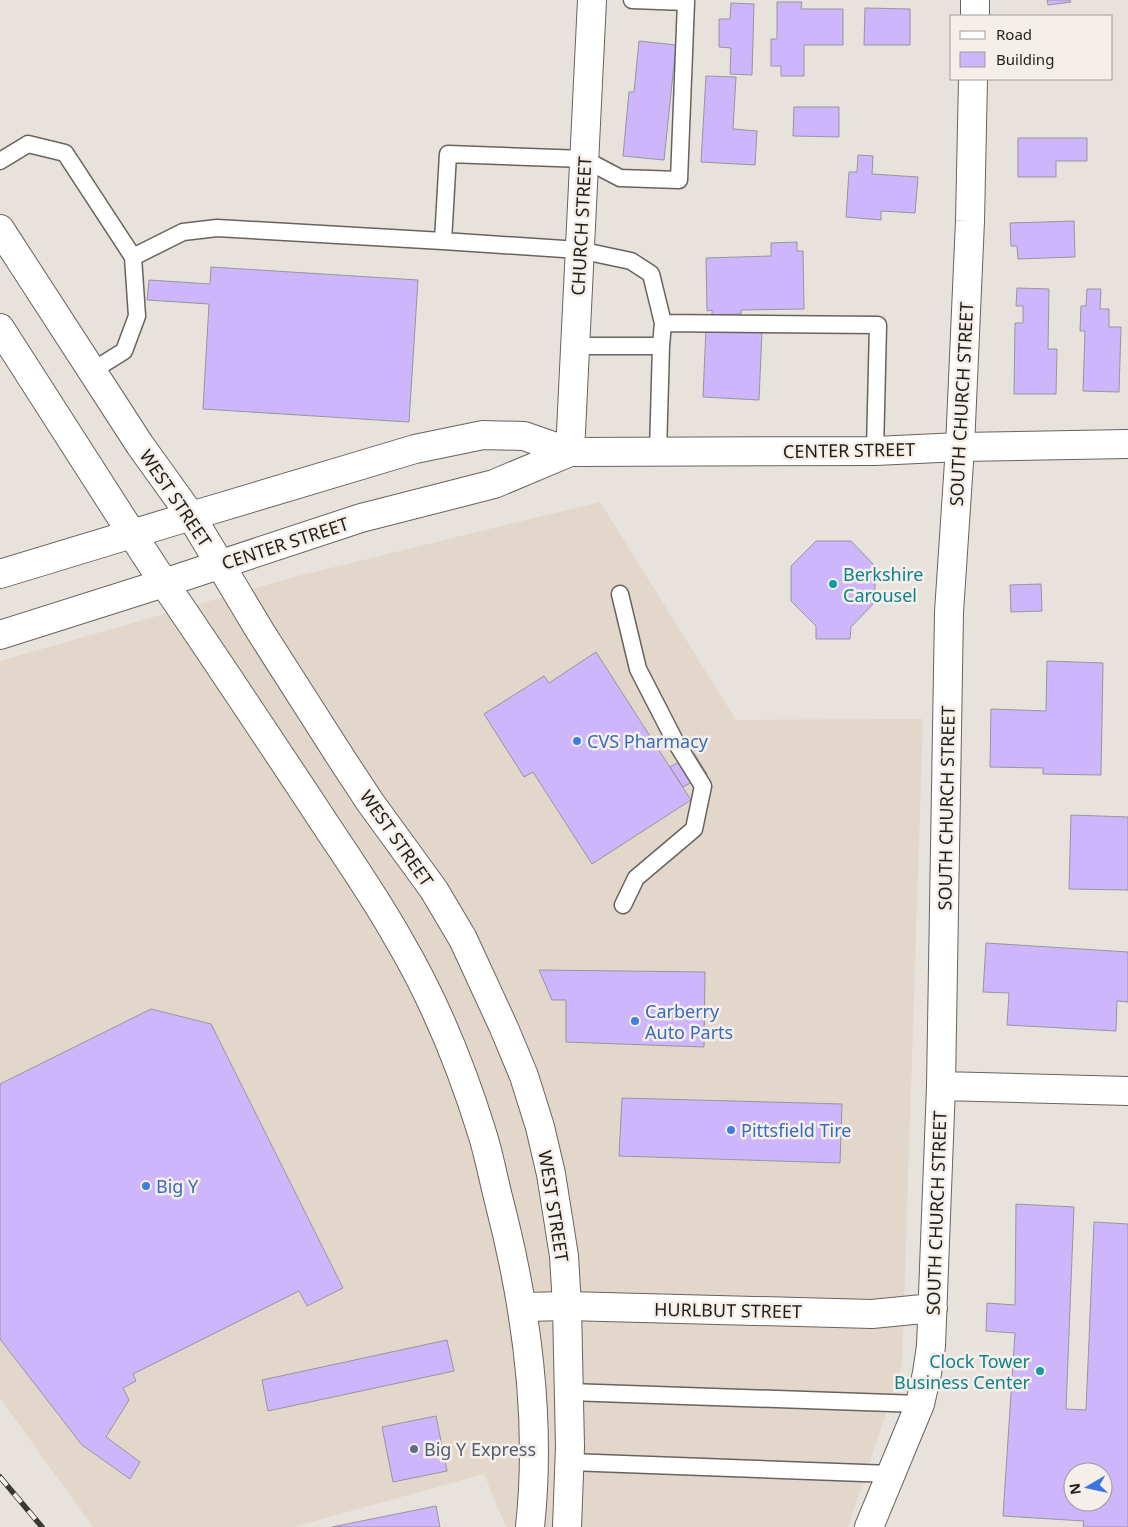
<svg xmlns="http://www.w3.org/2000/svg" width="1128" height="1527" viewBox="0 0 1128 1527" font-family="'Noto Sans',sans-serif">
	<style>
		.built { fill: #e2d7ca }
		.building { fill: #cdb6fc; stroke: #97959d; fill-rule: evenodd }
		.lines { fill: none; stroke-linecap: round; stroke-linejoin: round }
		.service-casing { stroke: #68635d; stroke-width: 19 }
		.minor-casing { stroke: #68635d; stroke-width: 30 }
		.tertiary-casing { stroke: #68635d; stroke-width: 30 }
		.trunk-casing { stroke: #68635d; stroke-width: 30 }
		.service { stroke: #fff; stroke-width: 16 }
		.minor { stroke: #fff; stroke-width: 28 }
		.tertiary { stroke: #fff; stroke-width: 28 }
		.trunk { stroke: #fff; stroke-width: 28 }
		.rail-casing { stroke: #3a3834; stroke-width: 5.5 }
		.rail { stroke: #f6efe9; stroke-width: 4; stroke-dasharray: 11; stroke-linecap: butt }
		.culture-dot { fill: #0f9aa8; stroke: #f6efe9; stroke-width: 2 }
		.shop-dot { fill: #3f7fe0; stroke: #f6efe9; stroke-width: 2 }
		.service-dot { fill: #5c6f8a; stroke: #f6efe9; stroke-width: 2 }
		.labels { text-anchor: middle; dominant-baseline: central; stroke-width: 5; stroke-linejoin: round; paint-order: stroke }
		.street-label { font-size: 18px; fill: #201e1b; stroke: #f6efe9 }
		.culture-label { font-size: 18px; fill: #0d838f; stroke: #f6efe9; text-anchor: start }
		.shop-label { font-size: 18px; fill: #366cbe; stroke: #f6efe9; text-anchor: start }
		.service-label { font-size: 18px; fill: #4e5e75; stroke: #f6efe9; text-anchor: start }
	</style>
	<rect width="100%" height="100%" fill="#e8e2dc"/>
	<path class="built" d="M600,502l136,218 187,-1 -21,646 -54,162h-342l-22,-53 -191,53h-200l-93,-129v-737l294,-84z"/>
	<path class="building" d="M1047,0h23l1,2 -23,3z
		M777,2h25l-1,7h42v36h-39v31h-23v-10h-10v-27h6z
		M731,3l23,1 -2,71 -22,-1 1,-26 -12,-1v-28h11z
		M865,8l45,1v36h-46z
		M639,41l37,4 -12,115 -41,-4 6,-64h5z
		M706,76l30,1 -3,52 24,2 -2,34 -54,-3z
		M794,107h45v30l-46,-1z
		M1018,138h69v23h-31v16h-38z
		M858,155l15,1 -1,18 46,3 -3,36 -34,-2v9l-35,-3 3,-45h8z
		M1074,221l1,36 -57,2 -1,-13h-6l-1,-23z
		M797,242v9h6l1,58 -63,1v4l-29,1v-5l-5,1 -1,-53 65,-2v-13z
		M211,267l207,13 -9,142 -206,-13 6,-105 -62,-4 2,-20 61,4z
		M1017,288l32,1 -1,60h9l-1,45h-42l1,-71h8v-17h-7z
		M1087,289h14l-1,20h9v18h12l-2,65 -36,-1 2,-60h-5l1,-25h5z
		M706,328l56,3 -3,69 -56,-3z
		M816,541h35l24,25v36l-24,25 -1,12h-34v-13l-25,-25v-35z
		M1041,584l1,27 -31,1 -1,-27z
		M596,652l95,148 -99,64 -59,-92 -9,5 -40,-63 60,-38 5,7z
		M1047,661l56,2 -2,112 -58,-1v-6l-53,-1 1,-58 55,2z
		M694,753l13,21 -24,13 -13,-20z
		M1071,815l57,2v73l-59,-1z
		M986,943l142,9v50l-11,-1 -1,30 -109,-6 2,-32 -26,-1z
		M539,970l166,2 -1,75 -138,-5v-42h-14z
		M151,1009l60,15 132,264 -36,18 -8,-15 -166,83 3,7 -13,7 6,12 -23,37 34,25 -10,17 -48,-34 -82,-106v-255z
		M622,1098l220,6 -2,59 -221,-7z
		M1016,1204l58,3 -8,202 20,1 8,-188 34,2v303h-45l1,-6 -81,-5 12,-183 -29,-2 1,-28 28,2zM1073,1472h30v30h-30z
		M447,1340l7,31 -186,40 -6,-31z
		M436,1416l11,55 -54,11 -11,-55z
		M436,1506l4,21h-108z"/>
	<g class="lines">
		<defs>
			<path id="service" d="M632,0l54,2 -7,178 -59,-2 -36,-19 -136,-5 -5,87 136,9 52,11 20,13 12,49
				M0,161l28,-17 37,9 68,104 4,59 -13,35 -32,20
				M133,257l50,-25 34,-4 226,13
				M575,346h86
				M658,452l3,-106 2,-23 215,2 -3,126
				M620,594l18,75 37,72 28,45 -9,43 -58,49 -13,27
				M569,1392l351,12
				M570,1462l321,12"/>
			<path id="minor" d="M975,16v-16
				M941,1086l187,5
				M523,1307l44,-1 305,8 61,-6
				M869,1527l51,-123 7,-31 4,-27 10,-260 8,-474 11,-165 10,-226 3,-142"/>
			<path id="tertiary" d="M570,452l22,-452
				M0,574l191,-58 69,115 83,130 27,41 64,88 29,49 41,89 20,48 16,51 11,47 13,82 3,50 3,141 -3,80
				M0,635l164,-52c50,73 99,147 148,221 29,45 61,89 87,136 36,61 63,128 84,196 6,20 10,41 15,61 28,107 44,219 32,330"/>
			<path id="trunk" d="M0,229l140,216 51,71 224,-67 68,-14 41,1 46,16 305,-1 85,-4 168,-3
				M0,328l132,206 32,49 197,-65 133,-34 76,-32"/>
		</defs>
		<use href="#service" class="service-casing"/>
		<use href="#minor" class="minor-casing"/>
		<use href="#tertiary" class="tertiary-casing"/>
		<use href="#trunk" class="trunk-casing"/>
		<use href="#service" class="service"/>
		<use href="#minor" class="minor"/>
		<use href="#tertiary" class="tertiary"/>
		<use href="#trunk" class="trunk"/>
		<defs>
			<path id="rail" d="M0,1477l42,50"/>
		</defs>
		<use href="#rail" class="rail-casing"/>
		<use href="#rail" class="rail"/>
	</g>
	<g class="culture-dot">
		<circle cx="833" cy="584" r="5"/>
		<circle cx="1040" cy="1371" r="5"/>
	</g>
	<g class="shop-dot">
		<circle cx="577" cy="741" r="5"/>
		<circle cx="635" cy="1021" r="5"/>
		<circle cx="731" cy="1130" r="5"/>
		<circle cx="146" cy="1186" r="5"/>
	</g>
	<circle class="service-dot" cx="414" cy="1449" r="5"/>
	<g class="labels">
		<g class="street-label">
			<text transform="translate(581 226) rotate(-87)">CHURCH STREET</text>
			<text transform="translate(961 404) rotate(-87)">SOUTH CHURCH STREET</text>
			<text transform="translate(849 450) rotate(-1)">CENTER STREET</text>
			<text transform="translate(176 498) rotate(56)">WEST STREET</text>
			<text transform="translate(285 543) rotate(-18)">CENTER STREET</text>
			<text transform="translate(946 808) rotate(-89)">SOUTH CHURCH STREET</text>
			<text transform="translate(397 838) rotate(55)">WEST STREET</text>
			<text transform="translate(554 1206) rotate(81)">WEST STREET</text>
			<text transform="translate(936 1213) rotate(-88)">SOUTH CHURCH STREET</text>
			<text transform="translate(728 1310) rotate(1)">HURLBUT STREET</text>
		</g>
		<g class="culture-label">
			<text x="843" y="574">Berkshire<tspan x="843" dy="21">Carousel</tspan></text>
			<text x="1030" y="1361" text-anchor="end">Clock Tower<tspan x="1030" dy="21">Business Center</tspan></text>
		</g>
		<g class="shop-label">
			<text x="587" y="741">CVS Pharmacy</text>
			<text x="645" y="1011">Carberry<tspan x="645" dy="21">Auto Parts</tspan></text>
			<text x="741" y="1130">Pittsfield Tire</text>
			<text x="156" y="1186">Big Y</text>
		</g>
		<g class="service-label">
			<text x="424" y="1449">Big Y Express</text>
		</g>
	</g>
	<rect x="950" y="15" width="162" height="65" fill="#f6efe9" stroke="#a09b97"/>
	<rect x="960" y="31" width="25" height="8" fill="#ffffff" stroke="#a09b97"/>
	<text x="996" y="40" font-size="15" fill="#201e1b">Road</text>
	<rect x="960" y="52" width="25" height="15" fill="#cdb6fc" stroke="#a09b97"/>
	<text x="996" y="65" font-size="15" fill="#201e1b">Building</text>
	<g transform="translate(1088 1487) rotate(261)"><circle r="24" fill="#f6efe9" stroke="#a09b97"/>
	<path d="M0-4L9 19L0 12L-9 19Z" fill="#3b74e3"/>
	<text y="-8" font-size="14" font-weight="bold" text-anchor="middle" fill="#201e1b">N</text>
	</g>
</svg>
